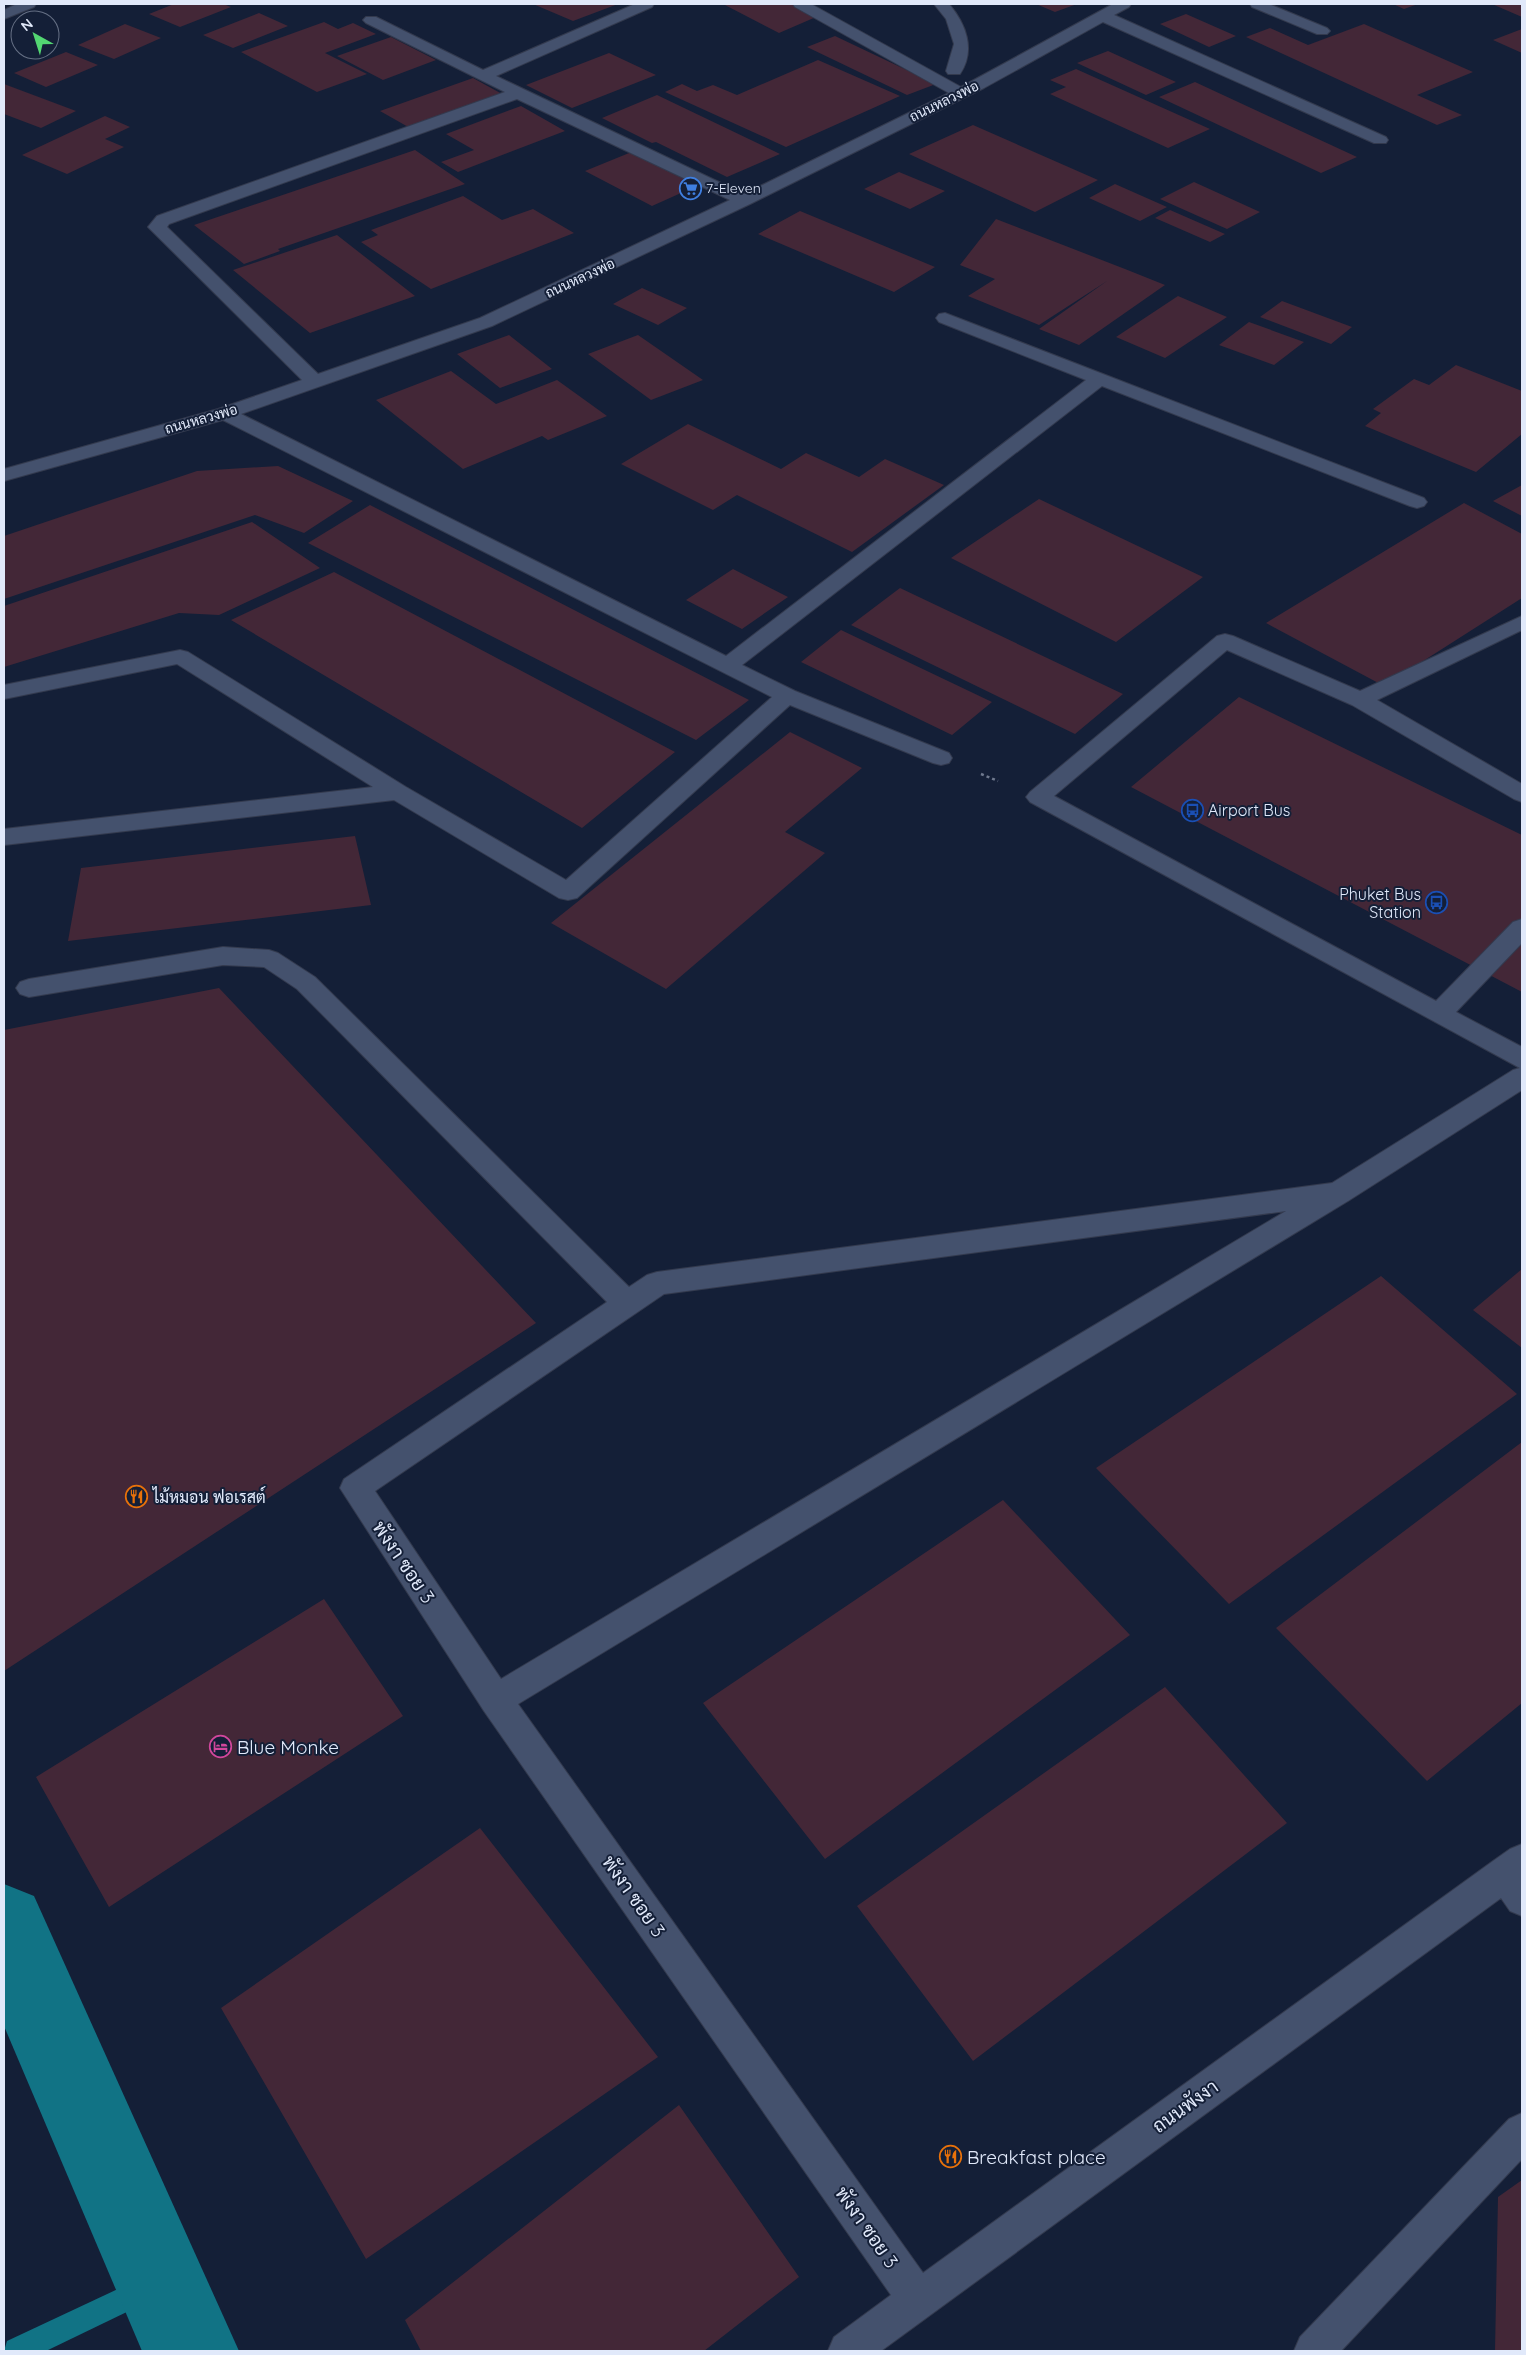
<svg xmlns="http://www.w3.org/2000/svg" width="1526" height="2355" viewBox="0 0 1526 2355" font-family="Quicksand,Sarabun,sans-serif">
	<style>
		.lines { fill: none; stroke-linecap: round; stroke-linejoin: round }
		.stream { fill: #117385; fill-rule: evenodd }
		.canal { fill: #117385; fill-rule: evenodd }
		.building { fill: #432737 }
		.minor-casing { stroke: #333a4e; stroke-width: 2 }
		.path { stroke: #6f798e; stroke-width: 2.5; stroke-dasharray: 3 3; stroke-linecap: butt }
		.minor { fill: #44516d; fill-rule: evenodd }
		.labels { text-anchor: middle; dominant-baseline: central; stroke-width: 4; stroke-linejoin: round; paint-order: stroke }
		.far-street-label { font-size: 14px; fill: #e1e9fa; stroke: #141f37 }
		.far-poi-label { font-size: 14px; fill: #e1e9fa; stroke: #141f37; text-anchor: start }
		.poi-label { font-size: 16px; fill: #e1e9fa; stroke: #141f37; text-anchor: start }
		.near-street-label { font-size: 19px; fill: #e1e9fa; stroke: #141f37 }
		.near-poi-label { font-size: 19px; fill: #e1e9fa; stroke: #141f37; text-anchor: start }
	</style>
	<rect width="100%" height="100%" fill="#141f37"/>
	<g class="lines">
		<path class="stream" d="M184,2258l9,4 4,9 -4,9 -147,71h-42l3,-10z"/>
		<path class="canal" d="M4,1884l30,12 205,455h-97l-138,-325z"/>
	</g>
	<path class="building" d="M174,4h49l8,3 -51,20 -31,-13z
		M533,4h85l-45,17z
		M723,4h68l25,13 -37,16z
		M1036,4h41l-22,8z
		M1393,4h25l-14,5z
		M1492,4h30v13z
		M259,13l29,13 -55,22 -30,-13z
		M1186,14l50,22 -27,11 -49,-23z
		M324,22l14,7 15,-6 23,11 -51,19 42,21 -50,18 -76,-40z
		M125,24l36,14 -47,21 -36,-14z
		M1364,24l109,48 -56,23 45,20 -25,10 -191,-88 24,-9 38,17z
		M1522,29v24l-29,-13z
		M835,36l101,48 -29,11 -100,-48z
		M391,37l45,23 -53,20 -46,-24z
		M1108,51l68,31 -30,13 -69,-32z
		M66,52l32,13 -52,22 -32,-14z
		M609,53l47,22 -84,33 -46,-23z
		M818,60l82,36 -114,51 -121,-55 17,-8 15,7 16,-6 24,10z
		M1076,69l134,60 -42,19 -118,-54 16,-7 -16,-7z
		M473,78l29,16 -92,34 -30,-17z
		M1195,82l162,75 -36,16 -162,-76z
		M4,84l72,27 -35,17 -37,-14z
		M657,95l123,59 -53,23 -71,-35 -4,1 -50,-25z
		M521,106l44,25 -107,41 -17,-10 33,-12 -28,-16z
		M105,116l25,11 -25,12 19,8 -57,27 -45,-19z
		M973,125l125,55 -63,32 -126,-58z
		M415,150l50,34 -187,65 2,2 -36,13 -50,-39z
		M634,151l67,33 -49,22 -67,-35z
		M899,172l46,19 -35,18 -46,-20z
		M1194,182l66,30 -33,17 -67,-30z
		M1115,184l52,23 -27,14 -51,-23z
		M463,196l39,24 31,-11 41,24 -143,56 -70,-47 17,-7 -7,-5z
		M1170,210l55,24 -15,8 -55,-24z
		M800,211l135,56 -41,25 -136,-58z
		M996,219l129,50 40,16 -86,60 -40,-16 68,-48 -68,44 -71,-29 27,-17 -35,-14z
		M337,235l78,61 -105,37 -77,-63z
		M642,288l45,20 -29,17 -45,-21z
		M1178,296l49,21 -62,41 -49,-21z
		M1282,301l70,26 -21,17 -71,-27z
		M1249,322l55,20 -30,23 -55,-20z
		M509,335l43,34 -52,19 -43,-34z
		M638,335l65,45 -52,20 -63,-46z
		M1456,365l66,26v43l-46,38 -111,-46 16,-13 -8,-4 41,-30 15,6z
		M451,371l45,33 61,-24 50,36 -59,24 -6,-4 -79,33 -87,-69z
		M688,424l93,45 25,-16 53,24 26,-18 59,26 -92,67 -115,-57 -24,15 -92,-46z
		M278,466l75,35 -49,32 -49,-18 -251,84v-63l193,-65z
		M1522,485v31l-29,-15z
		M1039,499l164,78 -87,65 -165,-84z
		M1464,503l58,31v64l-138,88 -118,-63z
		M370,505l379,195 -53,40 -388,-197z
		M252,522l68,46 -101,47 -40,-2 -175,54v-61z
		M733,569l55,28 -46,32 -56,-29z
		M334,572l341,180 -93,76 -351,-208z
		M900,588l223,106 -48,40 -224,-109z
		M841,630l151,72 -40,33 -151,-73z
		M1239,697l283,138v157l-391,-205z
		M790,732l72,36 -77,64 40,21 -159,136 -115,-66z
		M355,836l16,69 -303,36 13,-73z
		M219,988l317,335 -532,348v-641z
		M1522,1269v79l-49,-38z
		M1381,1276l136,118 -288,210 -133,-136z
		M1522,1442v261l-95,78 -151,-153z
		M1003,1500l127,135 -305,224 -122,-156z
		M324,1599l79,117 -294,191 -73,-130z
		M1165,1687l122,136 -314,238 -116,-155z
		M480,1828l178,229 -292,202 -145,-251z
		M679,2105l120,172 -95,74h-283l-16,-31z
		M1522,2180v171h-27l3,-154z"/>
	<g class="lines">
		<defs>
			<path id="minor" d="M17,4h19l-2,3 -30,12v-9z
				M635,4h19l-2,3 -156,69 248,118 205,-101 -154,-86 -2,-3h18l150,83 152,-83h18l-2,3 -15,8 272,122 2,3 -2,3h-12l-271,-121 -119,66 -234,116 -258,122 -251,88 485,242 360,-276 -147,-58 -3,-4 3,-4 6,-1 479,185 3,4 -3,4 -7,2 -7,-2 -308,-120 -360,279 53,26 154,62 3,5 -3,5 -8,2 -8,-2 -143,-58 -213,193 -9,2 -9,-2 -165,-98 -390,45v-16l369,-42 -196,-123 -173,35v-14l176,-35 8,2 218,135 160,93 206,-183 -549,-277 -219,61v-12l214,-60 84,-29 -154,-153 9,-11 348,-124 -139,-69 -3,-3 3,-3h10l107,53zM517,99l213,101 -250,118 -162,56 -151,-147 2,-3z
				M934,4h15c17,20 27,46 11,70h-12l-2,-3 8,-27 -8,-25z
				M1250,4h19l58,24 3,3 -3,3h-10l-65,-27z
				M1522,616v14l-145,70 145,84v18l-8,-3 -162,-94 -125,-55 -173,146 382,205 77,-79 9,-3v24l-66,69 66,35v43l-174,111 -830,503 405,569 570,-412 17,-12 12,-5v72l-12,-5 -9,-13 -620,453h-53l6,-14 57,-42 -407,-584 -144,-223 4,-9 263,-177 -310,-313 -33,-22 -41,-2 -194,32 -9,-3 -4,-6 4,-6 9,-3 194,-32 46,3 9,3 37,24 314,310 18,-12 10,-3 675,-89 181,-113 7,-2 -490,-266 -4,-5 4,-5 187,-156 8,-2 8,2 127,55zM1286,1211l-785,468 -126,-188 289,-197z
				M1522,2113v46l-181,192h-47l6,-14 209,-218z"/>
		</defs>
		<use href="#minor" class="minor-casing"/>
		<path class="path" d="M981,774l17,7"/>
		<use href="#minor" class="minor"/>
	</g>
	<defs>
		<symbol id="supermarket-ring" viewBox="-11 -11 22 22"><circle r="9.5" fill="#141f37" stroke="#3f7fe0" stroke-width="1.5"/><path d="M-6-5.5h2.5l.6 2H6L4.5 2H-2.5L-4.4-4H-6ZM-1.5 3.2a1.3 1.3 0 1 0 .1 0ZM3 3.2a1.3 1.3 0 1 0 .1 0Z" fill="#3f7fe0"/></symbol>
		<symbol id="bus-ring" viewBox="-11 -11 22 22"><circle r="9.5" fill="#141f37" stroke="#1a4fb4" stroke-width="1.5"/><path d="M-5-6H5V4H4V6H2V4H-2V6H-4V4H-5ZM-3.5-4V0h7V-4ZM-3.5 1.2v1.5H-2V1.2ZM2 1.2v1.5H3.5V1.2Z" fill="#1a4fb4"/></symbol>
		<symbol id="restaurant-ring" viewBox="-11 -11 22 22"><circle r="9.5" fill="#141f37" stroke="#e8710a" stroke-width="1.5"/><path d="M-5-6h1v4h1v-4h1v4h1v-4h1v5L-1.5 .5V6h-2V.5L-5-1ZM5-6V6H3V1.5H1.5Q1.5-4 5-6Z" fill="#e8710a"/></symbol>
		<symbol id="hotel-ring" viewBox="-11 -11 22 22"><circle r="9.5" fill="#141f37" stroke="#d1479c" stroke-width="1.5"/><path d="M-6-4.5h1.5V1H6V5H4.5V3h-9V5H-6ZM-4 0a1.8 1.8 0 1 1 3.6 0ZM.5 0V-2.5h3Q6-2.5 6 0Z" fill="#d1479c"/></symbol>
	</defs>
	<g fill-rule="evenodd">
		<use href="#supermarket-ring" x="678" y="176" width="25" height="25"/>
		<use href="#bus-ring" x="1180" y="798" width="25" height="25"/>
		<use href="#bus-ring" x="1424" y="890" width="25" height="25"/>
		<use href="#restaurant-ring" x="124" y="1484" width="25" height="25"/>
		<use href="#hotel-ring" x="208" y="1734" width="25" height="25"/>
		<use href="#restaurant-ring" x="938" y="2144" width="25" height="25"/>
	</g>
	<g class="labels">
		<g class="far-street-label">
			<text transform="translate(944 101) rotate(-26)">ถนนหลวงพ่อ</text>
			<text transform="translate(580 278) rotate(-25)">ถนนหลวงพ่อ</text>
			<text transform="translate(201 419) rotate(-16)">ถนนหลวงพ่อ</text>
		</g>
		<g class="far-poi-label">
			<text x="706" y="188">7-Eleven</text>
		</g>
		<g class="poi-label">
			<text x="1208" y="810">Airport Bus</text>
			<text x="1421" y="894" text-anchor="end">Phuket Bus<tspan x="1421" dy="18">Station</tspan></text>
			<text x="153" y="1497">ไม้หมอน ฟอเรสต์</text>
		</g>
		<g class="near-street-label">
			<text transform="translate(404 1562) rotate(56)">พังงา ซอย 3</text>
			<text transform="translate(634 1896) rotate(55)">พังงา ซอย 3</text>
			<text transform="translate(1185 2106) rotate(-36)">ถนนพังงา</text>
			<text transform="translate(867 2227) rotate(55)">พังงา ซอย 3</text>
		</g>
		<g class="near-poi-label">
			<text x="237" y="1747">Blue Monke</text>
			<text x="967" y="2157">Breakfast place</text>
		</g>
	</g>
	<rect width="1526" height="2355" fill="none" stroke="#e1e9fa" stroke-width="10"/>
	<g transform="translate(35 35) rotate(321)"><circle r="24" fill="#141f37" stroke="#667085"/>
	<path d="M0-4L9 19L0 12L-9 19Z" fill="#53d672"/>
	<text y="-8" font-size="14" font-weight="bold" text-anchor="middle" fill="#e1e9fa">N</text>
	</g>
</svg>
